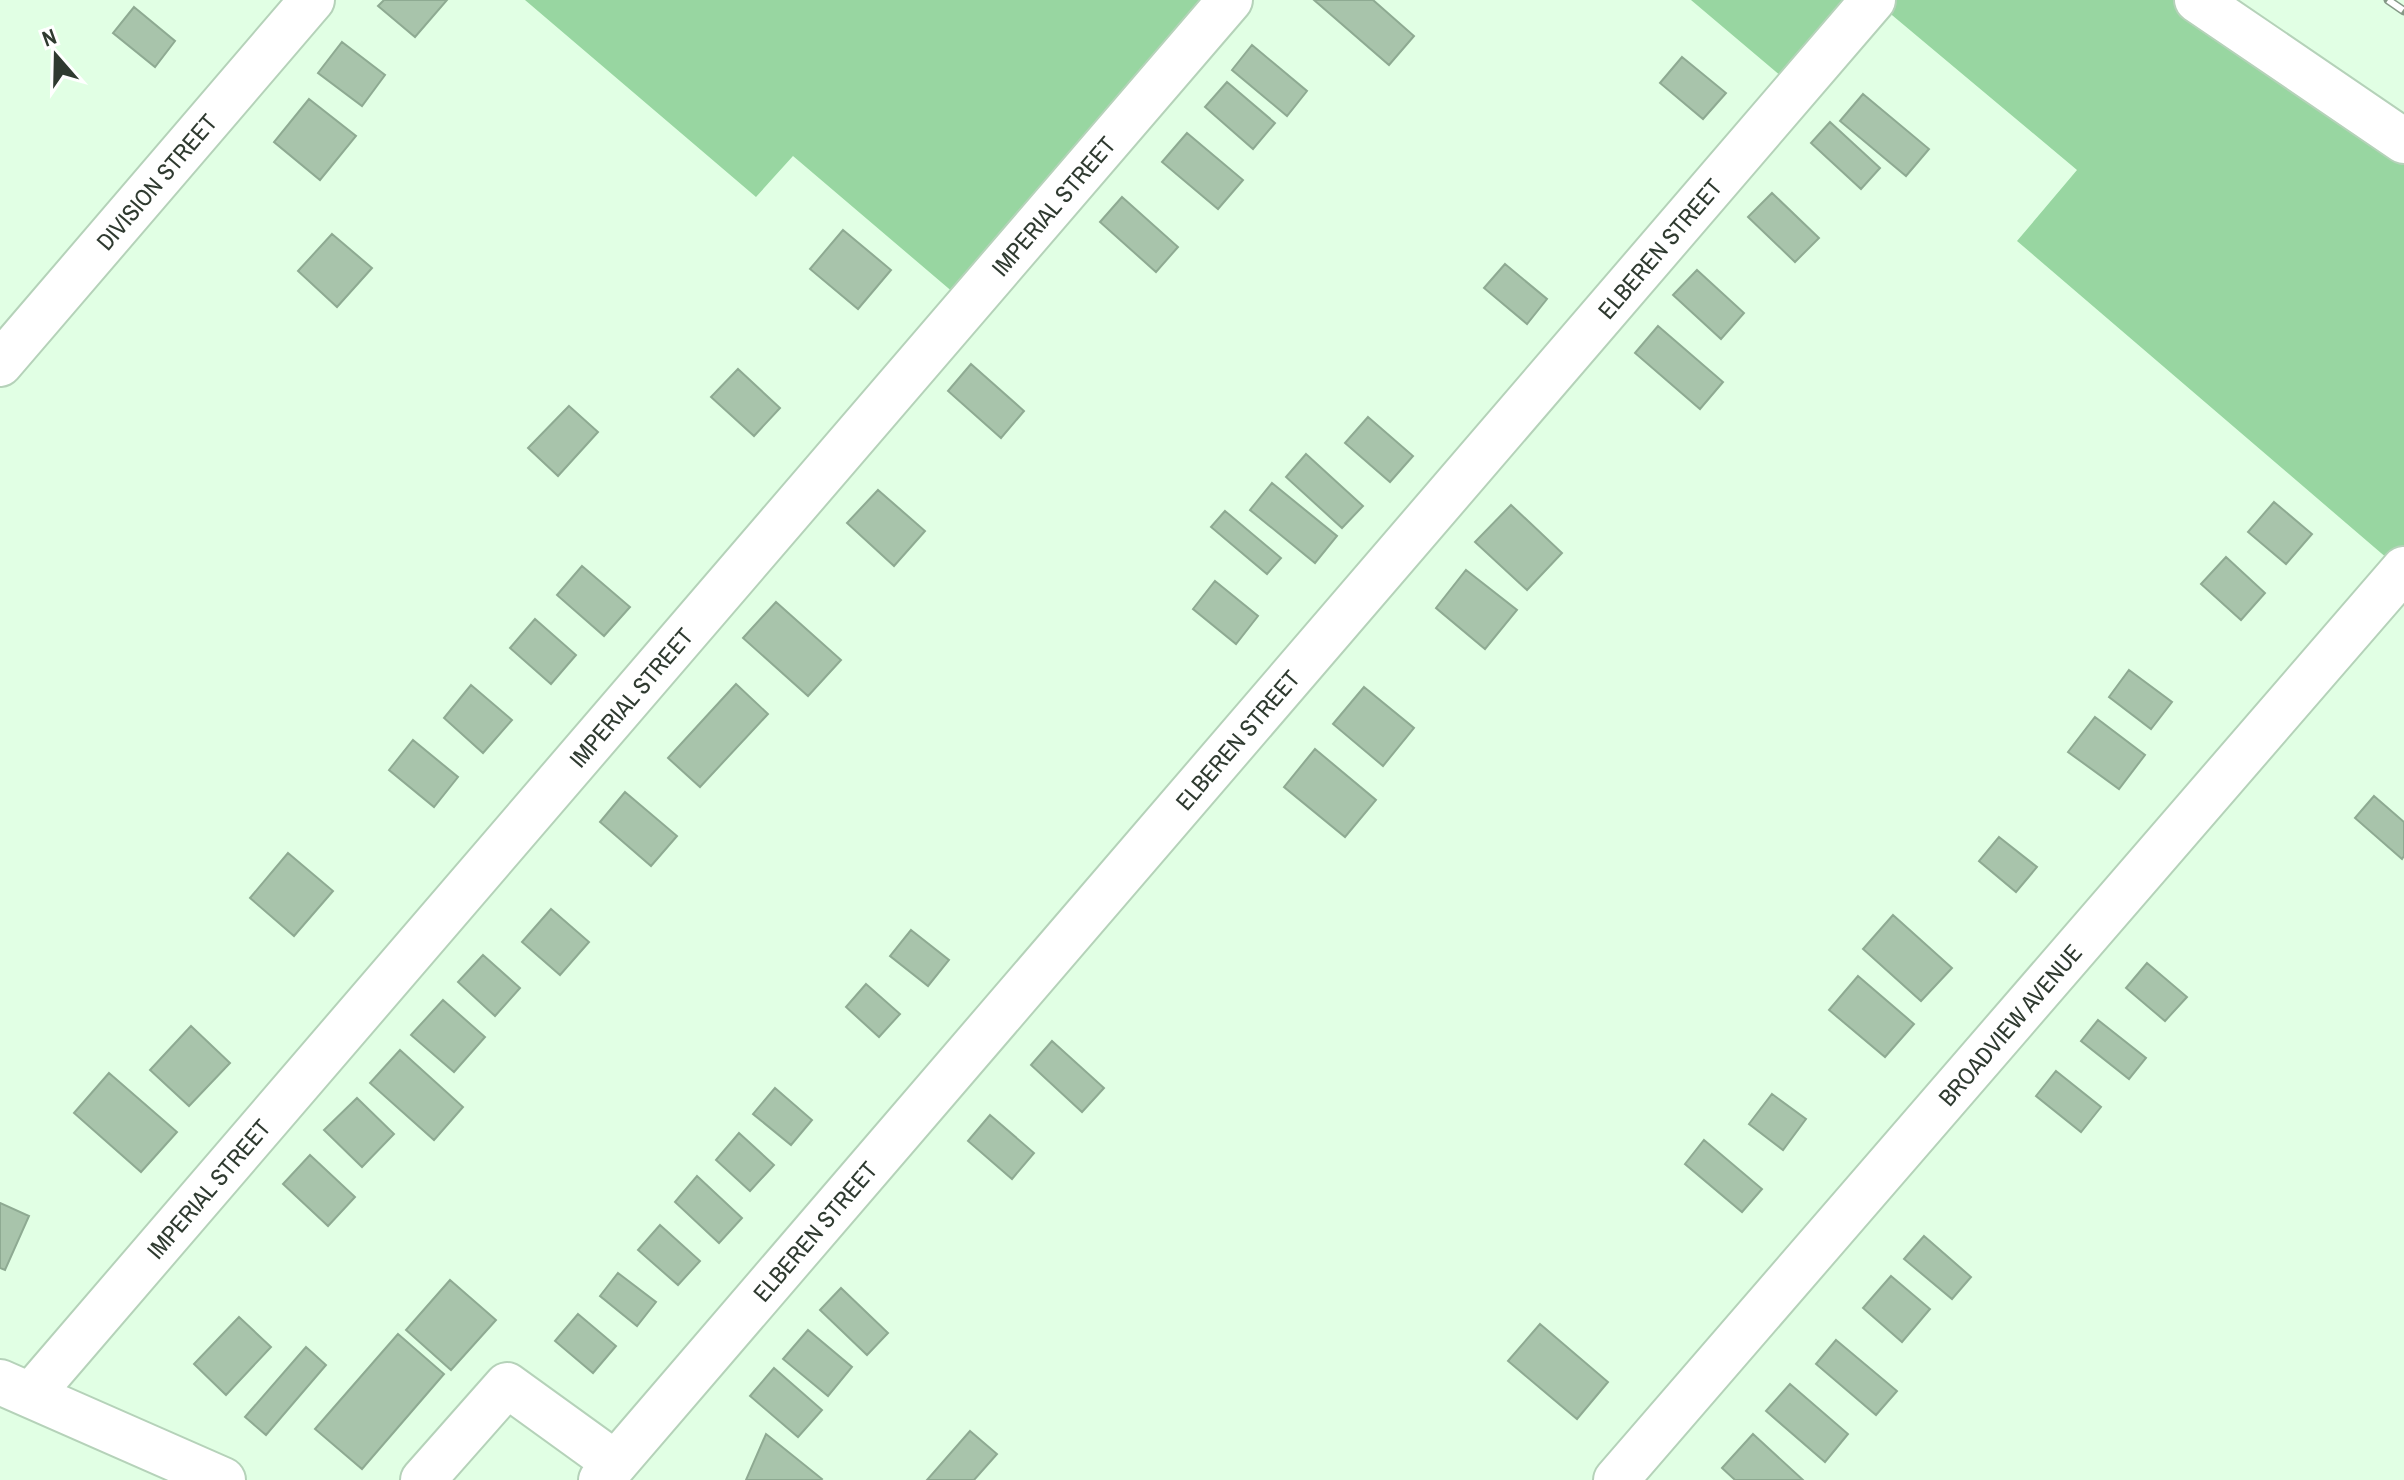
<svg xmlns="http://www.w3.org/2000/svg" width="2404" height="1480" viewBox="0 0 2404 1480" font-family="'Archivo Narrow',sans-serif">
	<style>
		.green { fill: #98d6a1 }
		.building { fill: #a8c4ab; stroke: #8eaa92; stroke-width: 2 }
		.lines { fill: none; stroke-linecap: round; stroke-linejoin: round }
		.minor-casing { stroke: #b5d2b9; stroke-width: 48 }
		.minor { stroke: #fff; stroke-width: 44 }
		.rail-casing { stroke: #859987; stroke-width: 9 }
		.rail { stroke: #fff; stroke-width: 6; stroke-dasharray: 18; stroke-linecap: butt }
		.labels { text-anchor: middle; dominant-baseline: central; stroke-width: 6; stroke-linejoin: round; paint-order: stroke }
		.street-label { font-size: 24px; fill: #2f3a30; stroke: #fff }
	</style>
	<rect width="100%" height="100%" fill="#e1ffe4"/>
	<path class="green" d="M525,0h705l-262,305 -175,-149 -37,41z
		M1691,0h182l-78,88z
		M1874,0h323l207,141v428l-2,2 -385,-330 60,-71z"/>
	<path class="building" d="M384,0h63l-32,37 -37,-31z
		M1314,0h59l41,36 -25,29z
		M134,7l41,34 -20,26 -42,-34z
		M342,42l43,33 -23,31 -44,-33z
		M1252,45l55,46 -20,25 -55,-46z
		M1682,57l44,36 -23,26 -43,-36z
		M1227,82l48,41 -22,26 -48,-42z
		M1863,94l66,55 -23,27 -66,-55z
		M309,99l47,37 -36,44 -46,-38z
		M1830,122l50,46 -19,21 -50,-46z
		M1187,133l56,47 -25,29 -56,-47z
		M1772,193l47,45 -24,24 -47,-45z
		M1122,197l56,50 -22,25 -56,-50z
		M843,230l48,40 -33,39 -48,-40z
		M332,234l40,34 -35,39 -39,-36z
		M1505,264l42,35 -20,25 -43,-36z
		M1697,270l47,43 -23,26 -48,-44z
		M1658,326l65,56 -23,27 -65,-56z
		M971,364l53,47 -23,27 -53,-47z
		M738,369l42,39 -26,28 -43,-39z
		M569,406l29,26 -40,44 -30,-28z
		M1368,417l45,39 -23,26 -45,-39z
		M1306,454l57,52 -21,22 -56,-51z
		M1272,483l65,53 -22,27 -65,-53z
		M878,490l47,41 -31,35 -47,-43z
		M2274,502l38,32 -26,30 -38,-32z
		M1511,505l51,48 -35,37 -52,-48z
		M1225,511l56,47 -14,16 -56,-47z
		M2226,557l39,36 -24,27 -40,-36z
		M582,566l48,41 -26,29 -47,-41z
		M1466,570l51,40 -32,39 -49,-41z
		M1215,581l43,35 -22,28 -43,-35z
		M776,602l65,58 -33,36 -65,-58z
		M535,619l41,36 -25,29 -41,-36z
		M2129,670l43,32 -21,27 -42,-32z
		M736,684l32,30 -68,73 -32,-29z
		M471,685l41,35 -29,33 -39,-35z
		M1364,687l50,41 -31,38 -50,-42z
		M2095,717l50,38 -26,34 -51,-37z
		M413,740l45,37 -24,30 -45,-37z
		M1315,749l61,51 -31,37 -61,-50z
		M625,792l52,44 -26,30 -51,-44z
		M2374,796l30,26v34l-2,3 -47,-41z
		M1999,837l38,30 -21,25 -37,-31z
		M288,853l45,38 -39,45 -44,-38z
		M551,909l38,33 -29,33 -38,-33z
		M1893,915l59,53 -31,33 -58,-52z
		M911,930l38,30 -21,26 -38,-30z
		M483,955l37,33 -25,28 -37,-34z
		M2147,963l40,34 -22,24 -39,-33z
		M1858,976l56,48 -29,33 -56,-47z
		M866,984l34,30 -21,23 -33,-30z
		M443,1000l42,37 -31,35 -43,-37z
		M2098,1020l48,38 -17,21 -48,-38z
		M191,1026l39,37 -41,43 -39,-36z
		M1052,1041l52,47 -22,24 -51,-47z
		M400,1050l63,57 -29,33 -64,-57z
		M2056,1071l45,36 -20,25 -45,-36z
		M109,1073l68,59 -36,40 -67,-59z
		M775,1088l37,32 -21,25 -38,-31z
		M1772,1094l34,25 -23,31 -34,-26z
		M357,1098l37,36 -32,33 -38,-37z
		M990,1115l44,38 -22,26 -44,-38z
		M739,1133l35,32 -24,26 -34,-31z
		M1704,1140l58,49 -20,23 -57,-48z
		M310,1155l45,42 -27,29 -45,-42z
		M697,1176l45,42 -23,25 -44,-41z
		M0,1203l29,13 -24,54 -5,-2z
		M660,1225l40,36 -22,24 -40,-35z
		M1924,1236l47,41 -19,22 -48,-40z
		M618,1273l38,29 -19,24 -37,-30z
		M1891,1276l39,33 -28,33 -39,-34z
		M450,1280l46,40 -45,50 -45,-40z
		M841,1288l47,45 -21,22 -47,-45z
		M578,1314l38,32 -23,27 -38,-32z
		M239,1317l32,30 -45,48 -32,-31z
		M1540,1324l68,58 -31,37 -69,-58z
		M808,1330l44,37 -24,29 -45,-37z
		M398,1334l46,40 -82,95 -47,-40z
		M1836,1340l61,51 -21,24 -60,-51z
		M306,1347l20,18 -60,70 -21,-18z
		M774,1368l48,42 -24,27 -48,-41z
		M1790,1384l58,50 -23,28 -59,-51z
		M970,1431l27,23 -23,26h-47z
		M766,1434l56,45 -1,1h-75z
		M1753,1434l50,46h-68l-13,-12z"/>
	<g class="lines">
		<defs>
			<g id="minor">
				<path d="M2197,0l207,141"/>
				<path id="s1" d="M0,364l312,-364"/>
				<path d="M0,1382l223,98"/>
				<path id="s2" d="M31,1395l1199,-1395"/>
				<path d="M423,1480l84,-95 108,78"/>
				<path id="s3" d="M601,1480l1272,-1480"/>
				<path id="s4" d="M1616,1480l788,-911"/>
			</g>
		</defs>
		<use href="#minor" class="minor-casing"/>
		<use href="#minor" class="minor"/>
		<defs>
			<path id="rail" d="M2388,0l16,11"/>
		</defs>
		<use href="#rail" class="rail-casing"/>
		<use href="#rail" class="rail"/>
	</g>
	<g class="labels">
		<g class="street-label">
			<text stroke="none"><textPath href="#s1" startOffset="240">DIVISION STREET</textPath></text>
			<text stroke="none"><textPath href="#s2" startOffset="1568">IMPERIAL STREET</textPath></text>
			<text stroke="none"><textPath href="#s3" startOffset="1624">ELBEREN STREET</textPath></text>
			<text stroke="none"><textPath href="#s2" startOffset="920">IMPERIAL STREET</textPath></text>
			<text stroke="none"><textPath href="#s3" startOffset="976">ELBEREN STREET</textPath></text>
			<text stroke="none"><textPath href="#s4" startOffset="602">BROADVIEW AVENUE</textPath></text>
			<text stroke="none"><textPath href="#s2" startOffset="272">IMPERIAL STREET</textPath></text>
			<text stroke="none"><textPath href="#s3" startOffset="328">ELBEREN STREET</textPath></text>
		</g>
	</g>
	<g transform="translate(56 56) rotate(340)" stroke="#ffffff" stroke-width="6" paint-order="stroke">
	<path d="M0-6L14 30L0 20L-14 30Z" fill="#2f3a30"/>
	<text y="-12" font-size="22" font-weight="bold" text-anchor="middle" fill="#2f3a30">N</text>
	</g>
</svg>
